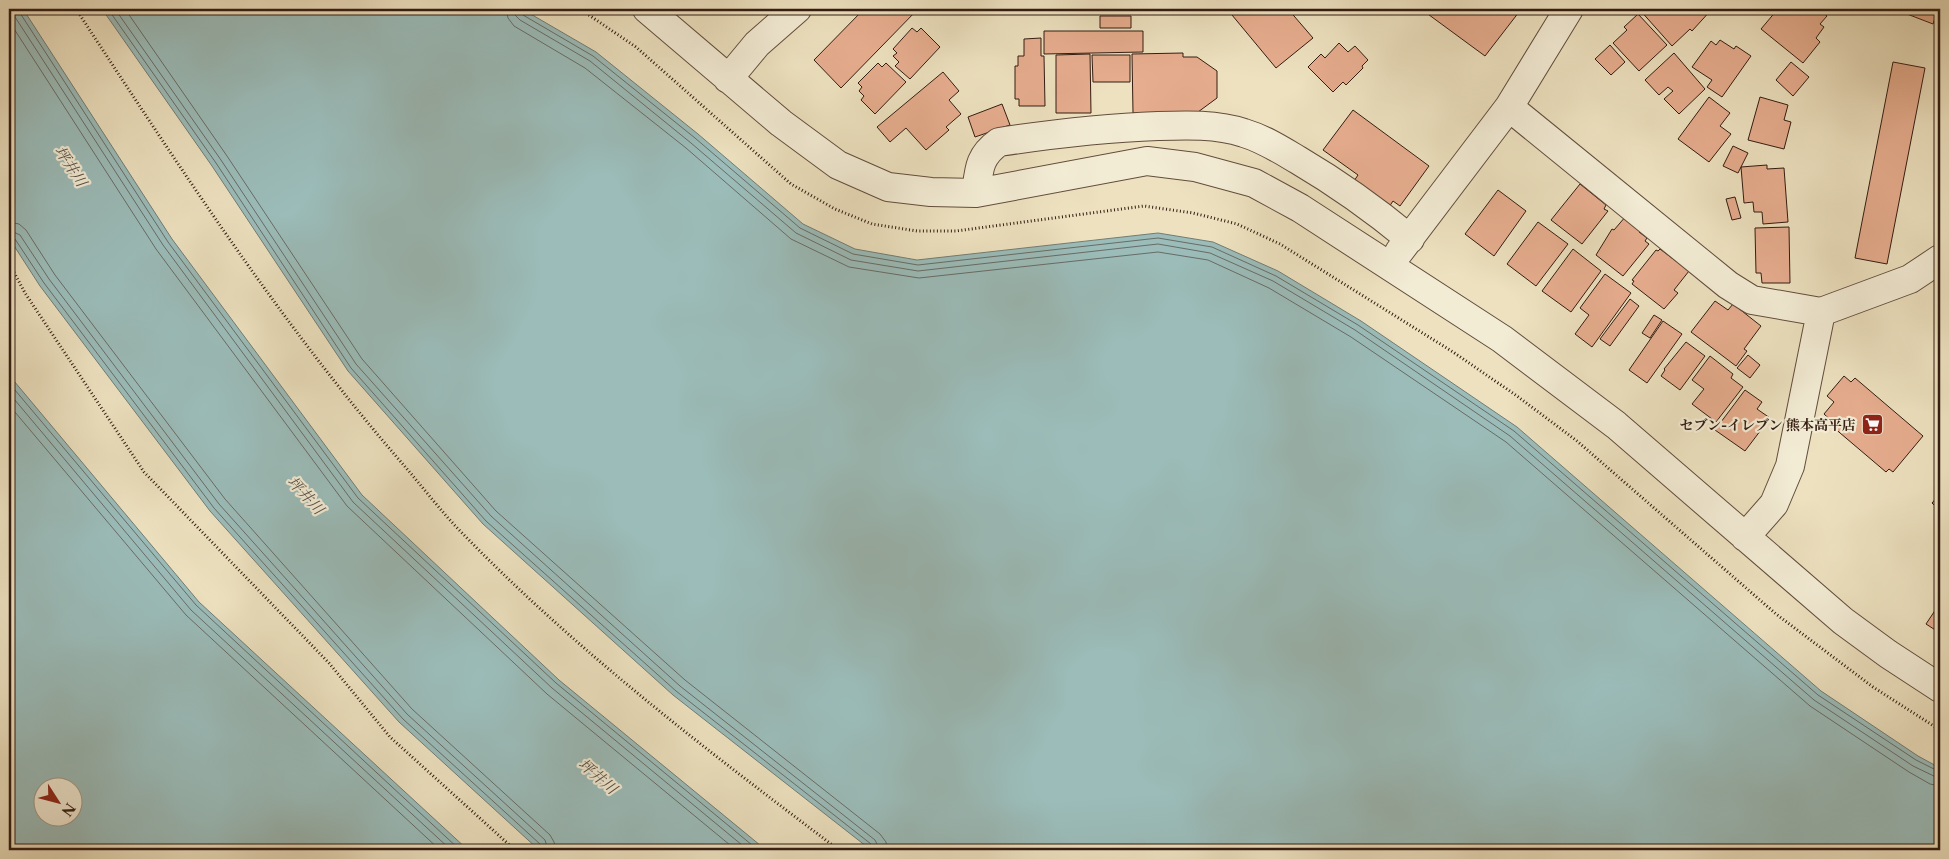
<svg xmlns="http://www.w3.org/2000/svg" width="1949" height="859" viewBox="0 0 1949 859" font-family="'Libre Caslon Text','Noto Serif JP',serif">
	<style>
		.water { fill: #9bbcb9; stroke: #717c76; fill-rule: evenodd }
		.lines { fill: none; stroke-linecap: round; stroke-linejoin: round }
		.shore { stroke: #676c66; stroke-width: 1 }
		.building { fill: #e6ad8e; stroke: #331c12 }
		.minor-casing { stroke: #624d3d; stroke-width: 30 }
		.path { stroke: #331c12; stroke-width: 3; stroke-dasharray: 1 2.5; stroke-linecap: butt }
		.minor { stroke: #f3ecd5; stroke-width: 28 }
		.labels { text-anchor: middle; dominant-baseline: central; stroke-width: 4.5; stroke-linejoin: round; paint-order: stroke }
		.poi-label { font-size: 14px; font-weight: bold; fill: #331c12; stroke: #f3ecd5; text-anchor: end }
		.water-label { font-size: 15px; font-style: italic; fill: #524c44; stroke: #f3ecd5 }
	</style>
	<rect width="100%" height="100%" fill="#ede1bf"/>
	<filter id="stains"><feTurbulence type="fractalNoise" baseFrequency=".004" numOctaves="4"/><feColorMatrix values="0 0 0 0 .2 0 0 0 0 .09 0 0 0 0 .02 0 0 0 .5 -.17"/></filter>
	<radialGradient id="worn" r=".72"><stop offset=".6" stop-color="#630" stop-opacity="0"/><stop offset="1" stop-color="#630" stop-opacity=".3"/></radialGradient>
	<path class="water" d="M9,9h14l149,230 190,256 197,185 207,170h-227l-140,-128 -189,-211 -170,-225 -31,-48z
		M102,9h420l74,43 102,82 105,90 52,25 62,11 241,-27 55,9 65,29 83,50 156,106 304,264 97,65 22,12v82h-1069l-198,-155 -190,-171 -135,-153 -136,-205z
		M9,375l190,227 269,248h-459zM42,786h30v30h-30z"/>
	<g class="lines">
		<path class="shore" d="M13,9l2,8 148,228 190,257 199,186 196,162
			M19,9l1,4 148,229 190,256 198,185 202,167
			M108,9l108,154 135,205 135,153 190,170 195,153 2,6
			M115,9l106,151 135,204 135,152 189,170 195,154 5,10
			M125,9l102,147 135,203 134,152 189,169 195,154 6,8 1,8
			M506,9l2,9 6,8 71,42 101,80 105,91 58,28 70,11 239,-26 50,8 61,28 82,49 155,105 304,264 99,66 21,12 10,2
			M514,9l1,6 5,5 70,41 101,82 105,90 55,27 67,11 240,-27 52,9 63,28 82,49 155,106 304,264 99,66 27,13
			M520,9l3,6 70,41 102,82 105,90 53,26 65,11 240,-27 54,9 64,29 82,49 156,106 304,264 98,65 24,12
			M9,21l147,228 191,257 200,188 189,156
			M9,222l10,2 7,6 29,45 170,224 187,210 138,126 4,7 2,8
			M9,230l11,5 29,44 170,225 188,210 138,126 3,10
			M9,236l6,3 29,44 170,225 189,211 137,125 2,6
			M9,383l187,222 264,245
			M9,393l182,217 260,240
			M9,405l177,210 254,235"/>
	</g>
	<path class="building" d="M864,9h54l-77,79 -27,-28z
		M1227,9h61l25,29 -37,30z
		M1421,9h93l5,3 -34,44z
		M1639,9h73l-20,22 -2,-2 -18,17z
		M1775,9h48l-2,2 6,5 -7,8 4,3 -8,11 4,4 -17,21 -42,-34 16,-19z
		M1894,9h44l-5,15z
		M1638,14l29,31 -28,26 -26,-28 14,-13 -3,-3z
		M1100,16h31v12h-31z
		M912,28l5,4 4,-4 19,19 -30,32 -15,-13 4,-4 -6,-6 4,-3 -4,-4z
		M1044,31h99v21l-99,2z
		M1041,38v18h3l1,50h-26v-7h-4v-33h3v-10h6v-17z
		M1720,40l14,9 2,-3 15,10 -29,41 -15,-10 5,-7 -20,-13 19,-26 5,4z
		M1339,43l9,9 7,-6 13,14 -6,6 1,2 -17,17 -3,-3 -10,10 -25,-25 13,-13 4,4z
		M1610,45l15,17 -14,13 -16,-16z
		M1183,53v4h14l20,14v27l-19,14 -65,1 -1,-59z
		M1674,53l31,36 -26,25 -15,-15 9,-8 -5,-4 -9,8 -14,-15z
		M1090,54l1,59h-35v-58z
		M1092,55h38v27h-37z
		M1791,62l18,15 -16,19 -17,-16z
		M1893,62l32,6 -38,196 -32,-6z
		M878,63l4,4 4,-4 20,19 -31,32 -14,-14 3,-4 -5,-5 3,-4 -4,-4z
		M943,72l16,19 -10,9 12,14 -15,13 3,3 -23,20 -20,-22 -16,14 -13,-15z
		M1709,97l21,16 -10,13 11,8 -22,28 -31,-23z
		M1760,97l28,8 -4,15 7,2 -7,27 -36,-9z
		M1002,104l8,21 -35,12 -7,-20z
		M1353,110l76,56 -29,40 -7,-5 -4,6 -35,-26 4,-6 -35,-25z
		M1733,146l15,7 -10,20 -15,-7z
		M1767,165v4l17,-1 4,54 -25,2 -1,-12h-8l-1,-10 -9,1 -3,-36z
		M1580,184l26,21 -2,4 4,2 -26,33 -31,-24z
		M1498,190l28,21 -32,45 -29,-22z
		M1735,197l6,21 -9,2 -6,-21z
		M1626,216l16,13 -3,3 8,6 -2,3 4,3 -26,32 -27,-21 16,-26 2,1z
		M1538,222l30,22 -32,42 -29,-22z
		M1789,227l1,56h-28l-1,-10h-5l-1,-45z
		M1573,249l28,22 -30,41 -29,-21z
		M1660,249l29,22 -15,19 4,3 -14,16 -32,-25 2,-3 -2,-1 24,-30 2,1z
		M1605,274l26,19 -39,54 -17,-13 14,-19 -9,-7z
		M1630,299l9,7 -29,40 -10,-7z
		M1715,301l13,9 5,-6 28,22 -17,23 3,2 -11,15 -45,-34z
		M1654,315l8,5 -12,18 -8,-5z
		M1663,321l19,13 -35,49 -18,-13z
		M1686,342l19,14 -25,34 -19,-14 4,-6 -1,-1z
		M1748,355l12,10 -10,13 -13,-10z
		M1710,356l23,18 -2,4 12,9 -27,35 -24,-18 12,-15 -12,-9z
		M1844,376l7,6 4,-4 68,58 -30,36 -4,-3 -3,3 -53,-45 2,-3 -11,-10 10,-12 -7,-6z
		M1745,390l17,12 -5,7 13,9 -25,33 -30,-21z
		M1940,494v17l-8,-8z
		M1940,603v30l-14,-9z"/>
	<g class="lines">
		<defs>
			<path id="minor" d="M647,9l134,114 57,42 50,22 43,5 45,1 171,-32 48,6 59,16 46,25 202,131 114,86 227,196 45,33 52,34
				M728,79l29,-35 40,-35
				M1509,107l219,178 24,15 69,12
				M976,193c3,-24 3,-37 23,-51 53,-8 105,-14 159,-16 28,-1 59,-2 86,7 20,6 37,17 54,27 39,23 77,50 112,79
				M1399,252l110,-145 60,-98
				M1745,537l29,-33 16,-38 31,-154 89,-33 30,-20"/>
		</defs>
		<use href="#minor" class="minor-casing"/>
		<path class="path" d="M76,9c102,156 203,312 325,453 21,24 41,51 64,74 114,117 244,216 374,314
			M580,9l56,38 155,137 44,25 37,15 45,7h39l188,-25 49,7 44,11 43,20 173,108 64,44 60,45 199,173 97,73 67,43
			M9,263l16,30 119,179 185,191 61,74 125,113"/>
		<use href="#minor" class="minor"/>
	</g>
	<defs>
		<symbol id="supermarket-square" viewBox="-11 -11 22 22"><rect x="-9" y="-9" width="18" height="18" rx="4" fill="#8f2418" stroke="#f3ecd5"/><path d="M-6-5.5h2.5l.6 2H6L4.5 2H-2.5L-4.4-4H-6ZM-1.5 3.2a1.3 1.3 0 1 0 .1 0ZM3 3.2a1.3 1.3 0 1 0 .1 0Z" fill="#fff"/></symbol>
	</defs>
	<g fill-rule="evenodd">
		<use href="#supermarket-square" x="1860" y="412" width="25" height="25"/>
	</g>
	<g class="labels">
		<g class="poi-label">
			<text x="1856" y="425">セブン-イレブン 熊本高平店</text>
		</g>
		<g class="water-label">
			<text transform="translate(71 166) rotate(57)">坪井川</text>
			<text transform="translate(306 495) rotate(48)">坪井川</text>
			<text transform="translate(598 776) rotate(41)">坪井川</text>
		</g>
	</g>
	<rect width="1949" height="859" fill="none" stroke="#ede1bf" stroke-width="30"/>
	<rect x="10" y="10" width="1929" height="839" fill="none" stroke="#331c12" stroke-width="2.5"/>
	<rect x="15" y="15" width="1919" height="829" fill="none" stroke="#331c12"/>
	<g transform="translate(58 802) rotate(126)"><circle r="24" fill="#f3ecd5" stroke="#a69987"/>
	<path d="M0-4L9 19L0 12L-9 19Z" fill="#8f2418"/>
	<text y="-8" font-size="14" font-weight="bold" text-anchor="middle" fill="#331c12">N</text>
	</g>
	<rect width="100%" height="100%" filter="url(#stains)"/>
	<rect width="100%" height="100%" fill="url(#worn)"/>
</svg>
